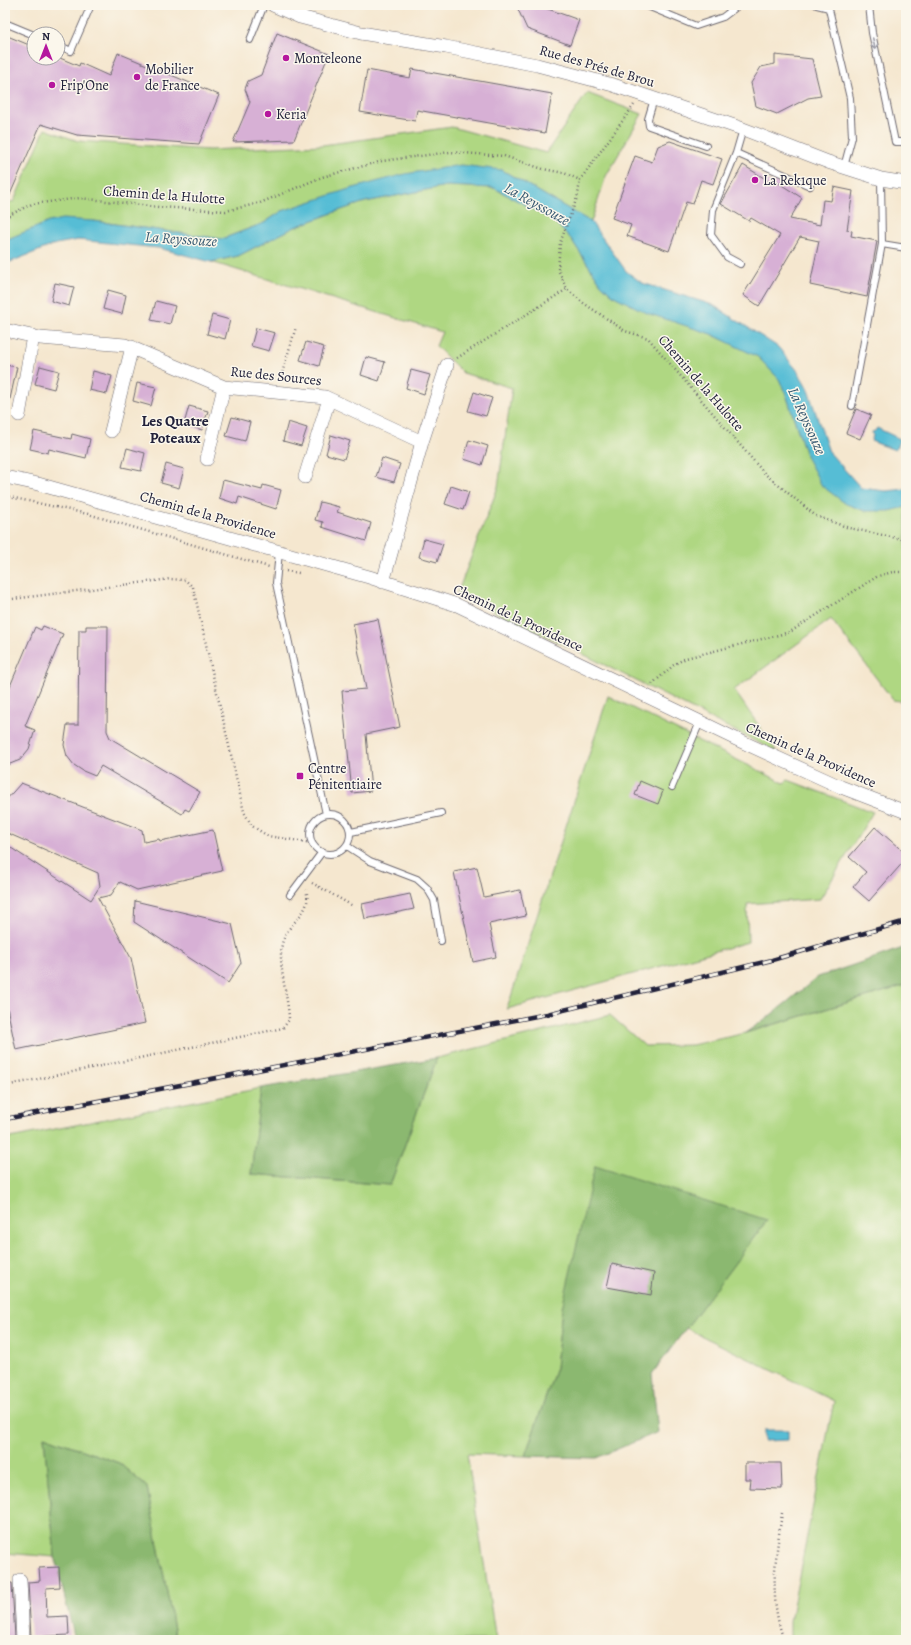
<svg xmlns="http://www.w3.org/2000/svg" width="911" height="1645" viewBox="0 0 911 1645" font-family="Alegreya,serif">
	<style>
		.green { fill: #afd782; stroke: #687c5e }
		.forest { fill: #8bb870; stroke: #566d56 }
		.water { fill: #57bdd5; stroke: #3c7088 }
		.building { fill: #d7b0d5 }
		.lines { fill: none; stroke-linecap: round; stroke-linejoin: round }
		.lane-casing { stroke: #6c676f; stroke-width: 8 }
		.street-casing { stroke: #6c676f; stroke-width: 14 }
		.path { stroke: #6c676f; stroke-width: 2.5; stroke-dasharray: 1 3; stroke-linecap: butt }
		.lane { stroke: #fff; stroke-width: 6 }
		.street { stroke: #fff; stroke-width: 13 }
		.rail-casing { stroke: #22223b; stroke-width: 4.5 }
		.rail { stroke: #fbf7ec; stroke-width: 3; stroke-dasharray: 9; stroke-linecap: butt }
		.oneway { stroke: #9c9ca7 }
		.poi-dot { fill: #b5179e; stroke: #fbf7ec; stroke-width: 1.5 }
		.labels { text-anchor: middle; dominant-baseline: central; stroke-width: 3; stroke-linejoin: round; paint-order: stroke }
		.poi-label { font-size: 14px; fill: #22223b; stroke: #fbf7ec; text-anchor: start }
		.street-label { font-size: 14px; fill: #22223b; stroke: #fbf7ec }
		.water-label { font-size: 15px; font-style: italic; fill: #355871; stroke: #fbf7ec }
		.neighbourhood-label { font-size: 15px; font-weight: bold; fill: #22223b; stroke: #fbf7ec }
	</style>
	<rect width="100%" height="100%" fill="#fbf7ec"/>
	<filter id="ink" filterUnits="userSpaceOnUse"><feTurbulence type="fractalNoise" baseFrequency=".025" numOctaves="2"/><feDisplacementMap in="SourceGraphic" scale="8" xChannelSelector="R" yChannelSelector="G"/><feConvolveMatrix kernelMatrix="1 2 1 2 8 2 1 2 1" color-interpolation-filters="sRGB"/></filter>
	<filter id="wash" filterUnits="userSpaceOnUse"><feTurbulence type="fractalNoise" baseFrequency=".012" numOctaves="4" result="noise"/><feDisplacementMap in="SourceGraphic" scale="16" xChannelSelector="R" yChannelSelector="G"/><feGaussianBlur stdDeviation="0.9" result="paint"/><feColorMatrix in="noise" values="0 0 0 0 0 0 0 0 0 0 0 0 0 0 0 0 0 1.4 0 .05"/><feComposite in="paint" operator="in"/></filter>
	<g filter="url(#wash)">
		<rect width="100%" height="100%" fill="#f5e7cf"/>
		<path class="green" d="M587,93l55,21 -36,62 -15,46 -89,-52 -220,41 -18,12 -42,16 -128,-18 -89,19v-36l9,-3 31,-72 33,12 131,9 114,-5 129,-18 94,26z
			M446,186l48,2 59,32 18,19 30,45 13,12 97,38 47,22 21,22 8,19 20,61 82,53 17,-4v195l-13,-2 -62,-81 -97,71 43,62 -210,-106 -110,-52 41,-107 14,-99 -49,-15 -27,-27 6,-14 -231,-70 27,-6 57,-29 40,-15 30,-10z
			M608,696l176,87 4,-3 85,32 -53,87 -73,5 1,38 -241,67z
			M906,985v655h-113l-3,-4v-15l44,-220 -148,-73 81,-108 -205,88 -6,60 -31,88 -58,-2 29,186h-320l-29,-153 -28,-24 -75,-27 11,121 -50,-4v-414l256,-51 -10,86 139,11 47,-127 173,-43 35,31 47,-1 54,-12z"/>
		<path class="forest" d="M906,947v38l-161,48 22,-15 51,-41z
			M437,1058l-47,127 -139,-11 10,-86z
			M595,1166l172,54 -115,154 6,58 -62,26 -71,-2 31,-88 6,-60z
			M44,1436l75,27 28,24 29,153h-101l-20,-83z"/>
		<path class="water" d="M461,165l41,5 89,52 35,49 16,12 71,22 65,42 19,23 10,17 22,65 32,36 25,3 20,-2v18l-17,4h-24l-19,-7 -24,-18 -15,-28 -20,-61 -8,-18 -21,-22 -47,-23 -64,-21 -33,-17 -13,-12 -30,-45 -18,-19 -59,-32 -48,-2 -81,16 -30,10 -40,15 -57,29 -27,6 -52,-14 -81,-8 -22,4 -51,20v-24l44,-18 13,-3 32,2 128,18 42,-16 18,-12 64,-21 59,-16z
			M877,428l23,11 -5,11 -24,-9 2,-5 -1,-4 3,-1z
			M764,1430h24v10l-24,1z"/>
		<g id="blocks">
			<path class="building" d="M516,5h28l1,3 34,12 -9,25 -43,-16z
				M277,33l52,21 -35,86 -61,2 17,-40 -5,-13 3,-8 13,-6z
				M5,35l29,12v11h26l19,8 1,-3 29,13 9,-23 101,42 -20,49 -122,-9 -36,-11 -36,82z
				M775,55l37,4 9,37 -13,2 -31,16 -21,-8 -5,-23 10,-16 14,-3z
				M412,69l140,25 -7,39 -128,-23 -2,11 -55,-9 7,-42 43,8z
				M670,141l52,18 -9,25 -12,-4 -8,24 -7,-2 -17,49 -42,-15 4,-11 -19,-7 23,-62 17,6 6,-16z
				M743,165l29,18 2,-3 28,18 -12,21 30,6 3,-25 8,1 3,-14 19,4 -6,39 5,1 -1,5 26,5 -10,56 -57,-12 9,-44 -19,-4 -41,69 -16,-11 37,-60 -29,-17 -2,3 -28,-17z
				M55,283l19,4 -5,19 -18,-5z
				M108,290l18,5 -4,19 -19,-5z
				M156,301l19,5 -5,18 -19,-4z
				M212,315l18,5 -5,19 -18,-5z
				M256,328l19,5 -6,18 -18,-5z
				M306,342l18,5 -5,19 -19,-6z
				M366,357l19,5 -6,19 -18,-6z
				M5,365l12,2 -7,32h-5z
				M40,366l19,5 -5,18 -19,-5z
				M411,370l19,5 -6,19 -18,-6z
				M93,371l19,5 -5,18 -18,-4z
				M137,383l19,4 -5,19 -18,-5z
				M474,392l18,6 -6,18 -18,-5z
				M189,406l19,5 -6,19 -18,-6z
				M856,409l15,6 -11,24 -14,-6z
				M232,417l18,5 -5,19 -19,-5z
				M288,422l19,6 -6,18 -18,-5z
				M34,431l37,8 1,-5 18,5 -4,19 -37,-9 -1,4 -18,-4z
				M331,435l19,6 -6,18 -18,-5z
				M469,440l19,6 -6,19 -18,-6z
				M127,448l18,5 -4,18 -19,-4z
				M382,458l18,6 -6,18 -18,-5z
				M166,464l18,5 -5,19 -18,-5z
				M223,480l39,10 1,-5 18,5 -5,19 -37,-12 -2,7 -18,-6z
				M451,486l18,6 -6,18 -18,-6z
				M320,502l19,5 -2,5 34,11 -5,18 -44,-14 1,-5 -8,-2z
				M424,539l19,5 -6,18 -18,-5z
				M378,619l22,108 -34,7 5,57 -19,2 -10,-102 24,-2 -13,-65z
				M43,626l20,8 -38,92 10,4 -6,19 -9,11 -15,6v-68l30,-71 6,3z
				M86,626h22l-1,105 3,7 90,54 -11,19 -4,-2 -3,5 -81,-48 -6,10 -12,-5 -9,-6 -7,-9 -3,-11 3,-20h11l1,-95h7z
				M640,781l23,10 -5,13 -23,-9z
				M21,783l121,47 2,12 15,-3 1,2 53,-11 9,41 -85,19 -17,-8 -9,13 -13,3 33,60 14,65 -129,27 -11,-52v-154l86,56 9,-14 -2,-13 -93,-41v-31z
				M875,827l31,27v5l-37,42 -16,-14 13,-15 -17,-15z
				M477,867l7,30 36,-7 6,26 -37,8 7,33 -23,5 -19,-90z
				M410,894l4,15 -49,10 -3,-15z
				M135,901l97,23 9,39 -13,20 -94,-61z
				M612,1264l42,9 -3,22 -44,-8z
				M745,1463h36l1,26 -32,-1 1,-9h-6z
				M59,1567l1,20 -14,1 1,29 21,-1 1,19 -38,2 -3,-55 12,-1 -1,-13z
				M5,1583h7l3,55h-10z"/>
		</g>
	</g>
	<g filter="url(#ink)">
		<use href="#blocks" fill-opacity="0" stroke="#6c676f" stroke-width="1"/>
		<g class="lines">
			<defs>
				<path id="lane" d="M645,5l51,21 27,-9 16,-12
					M817,5l12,3
					M828,5l22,93 2,39 -8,30
					M869,5l3,28 23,109h11
					M5,23l29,12
					M250,40l14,-35
					M58,45l13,6 20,-46
					M654,99l-6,20 1,7 57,20
					M743,129l-7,24 74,33
					M736,153l-23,57 -2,25 16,22 13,7
					M881,179l1,65 24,4
					M852,406l30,-162
					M279,552l-3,31 50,231
					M672,787l28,-65
					M310 834a20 20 0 1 1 40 0a20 20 0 1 1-40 0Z
					M351,832l90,-19
					M347,846l23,15 47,18 10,9 7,12 7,41
					M290,895l32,-43"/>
				<path id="street" d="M273,5l27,12 61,16 85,14 91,18 76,20 130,44 85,33 53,17 25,4
					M5,330l35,8 85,7 99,42 101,10 97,45 -39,140
					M19,415l14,-79
					M111,431l21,-84
					M422,442l25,-77
					M207,459l17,-72
					M5,477l33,7 331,93 88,28 279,134 105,48 65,25
					M305,477l24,-78
					M20,1580l3,60"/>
			</defs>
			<use href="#lane" class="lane-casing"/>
			<use href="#street" class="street-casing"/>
			<path class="path" d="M634,105l-54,75 -2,15 -18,48 -2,27 9,19 15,13 43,29 23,7 117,136 51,42 33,12 57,12
				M5,217l27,-13 48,-6 79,9 67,4 34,-8 62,-26 60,-16 68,-9 54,4 39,13 21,4 16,7
				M457,358l110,-69
				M280,380l16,-53
				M5,496l83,18 181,53
				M286,571l13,2
				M5,600l165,-21 15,1 8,7 51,225 8,14 16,10 44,7
				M652,684l23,-20 11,-6 104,-26 88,-56 15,-4h13
				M312,883l41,23
				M5,1086l278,-58 6,-8c0,-22 -14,-62 -5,-82 7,-18 29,-26 22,-48
				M782,1513c-6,44 -14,84 2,127"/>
			<use href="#lane" class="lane"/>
			<use href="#street" class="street"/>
			<defs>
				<path id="rail" d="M5,1119l542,-105 225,-54 134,-39"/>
			</defs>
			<use href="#rail" class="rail-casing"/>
			<use href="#rail" class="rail"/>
		</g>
		<defs><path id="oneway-shaft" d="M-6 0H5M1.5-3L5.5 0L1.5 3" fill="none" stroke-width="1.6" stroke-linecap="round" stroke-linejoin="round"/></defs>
		<use class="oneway" href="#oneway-shaft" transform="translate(874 44) rotate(78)"/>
	</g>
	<g class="poi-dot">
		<circle cx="286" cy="58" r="4"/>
		<circle cx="137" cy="77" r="4"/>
		<circle cx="52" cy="85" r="4"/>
		<circle cx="268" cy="114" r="4"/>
		<circle cx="755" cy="180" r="4"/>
		<rect x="296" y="772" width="8" height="8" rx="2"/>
	</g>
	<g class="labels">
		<g class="poi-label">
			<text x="294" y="58">Monteleone</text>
			<text x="145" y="69">Mobilier<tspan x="145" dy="16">de France</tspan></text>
			<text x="60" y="85">Frip'One</text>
			<text x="276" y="114">Keria</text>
			<text x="763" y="180">La Rek1que</text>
			<text x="308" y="768">Centre<tspan x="308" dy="16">Pénitentiaire</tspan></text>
		</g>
		<g class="street-label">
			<text transform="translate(597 66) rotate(16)">Rue des Prés de Brou</text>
			<text transform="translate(164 195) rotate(4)">Chemin de la Hulotte</text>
			<text transform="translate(276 376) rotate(6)">Rue des Sources</text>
			<text transform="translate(701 383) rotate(49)">Chemin de la Hulotte</text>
			<text transform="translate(208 515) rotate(16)">Chemin de la Providence</text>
			<text transform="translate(518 618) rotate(25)">Chemin de la Providence</text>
			<text transform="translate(811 755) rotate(24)">Chemin de la Providence</text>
		</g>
		<g class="water-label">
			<text transform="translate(537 204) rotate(29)">La Reyssouze</text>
			<text transform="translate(181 239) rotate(4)">La Reyssouze</text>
			<text transform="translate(807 421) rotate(66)">La Reyssouze</text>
		</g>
		<g class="neighbourhood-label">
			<text x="175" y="421">Les Quatre<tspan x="175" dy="17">Poteaux</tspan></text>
		</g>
	</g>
	<rect width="911" height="1645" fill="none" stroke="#fbf7ec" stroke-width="20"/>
	<g transform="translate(46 46)"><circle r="19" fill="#fbf7ec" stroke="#a4a2a5"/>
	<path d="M0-3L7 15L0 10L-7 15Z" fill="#b5179e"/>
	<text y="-6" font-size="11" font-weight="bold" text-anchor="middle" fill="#22223b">N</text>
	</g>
</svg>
